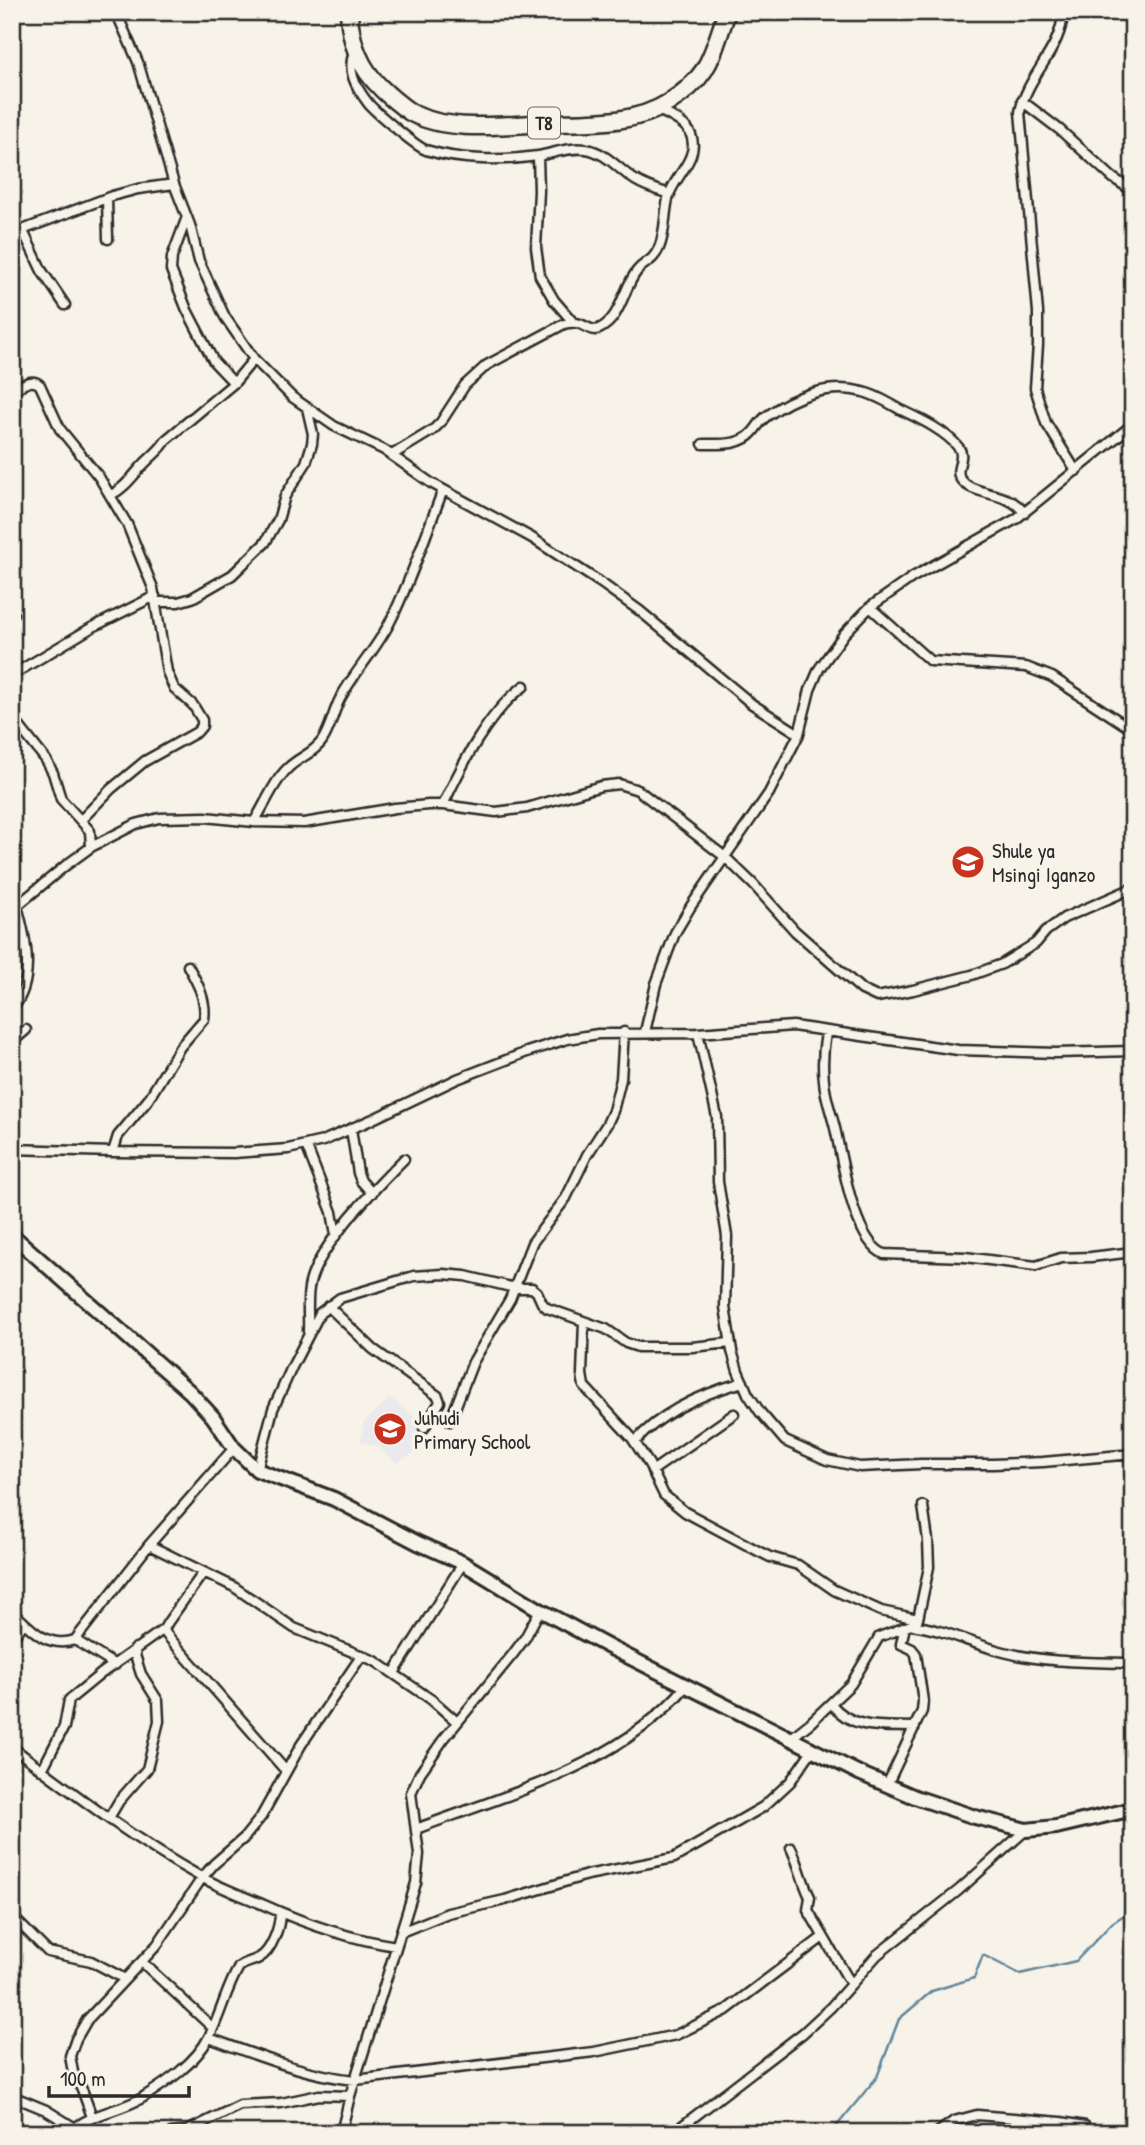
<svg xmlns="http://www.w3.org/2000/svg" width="1145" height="2145" viewBox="0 0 1145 2145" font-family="'Patrick Hand',sans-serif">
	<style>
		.built { fill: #eaeaee }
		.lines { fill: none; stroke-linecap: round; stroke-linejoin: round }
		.stream { stroke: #61869b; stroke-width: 2.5 }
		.street-casing { stroke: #2b2b2b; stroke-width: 13 }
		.secondary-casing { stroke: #2b2b2b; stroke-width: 18 }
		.highway-casing { stroke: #2b2b2b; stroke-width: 21 }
		.street { stroke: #f7f3e8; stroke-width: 8 }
		.secondary { stroke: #f7f3e8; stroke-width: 12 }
		.highway { stroke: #f7f3e8; stroke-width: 16 }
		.labels { text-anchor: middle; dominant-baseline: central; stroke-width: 7; stroke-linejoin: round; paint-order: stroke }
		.shield { fill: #f7f3e8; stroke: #686764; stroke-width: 2 }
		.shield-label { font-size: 19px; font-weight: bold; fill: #2b2b2b }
		.poi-label { font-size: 21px; fill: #2b2b2b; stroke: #f7f3e8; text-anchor: start }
	</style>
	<rect width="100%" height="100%" fill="#f7f3e8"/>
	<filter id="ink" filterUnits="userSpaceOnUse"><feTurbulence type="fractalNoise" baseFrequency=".0143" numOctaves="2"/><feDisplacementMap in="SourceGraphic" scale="14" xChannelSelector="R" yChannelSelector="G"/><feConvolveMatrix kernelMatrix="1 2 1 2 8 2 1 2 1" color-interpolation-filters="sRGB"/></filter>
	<g filter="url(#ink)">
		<path class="built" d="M390,1398l29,22 -5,33 -18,10 -18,-16 -17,-6 2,-18z"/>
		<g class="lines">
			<path class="stream" d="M831,2133l46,-56 22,-58 33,-28 42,-13 9,-23 37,19 56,-13 36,-38 21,-14"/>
			<defs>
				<path id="street" d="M113,12l7,9 18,41 36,122 16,41 9,36 26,56 29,42 38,38 42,29 50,24 47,33 101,55 69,45 39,28 112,93 47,30
					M1063,12c-1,38 -36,63 -43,100l18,200v33l-3,43 11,35 30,48
					M355,50c-9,20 0,36 13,53 6,8 50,45 58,47 34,11 77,11 112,6 16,-3 31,-9 48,-7 20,3 33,21 49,31 11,7 22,10 35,14
					M1022,101l38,29 53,48 20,13
					M538,156l1,35 -3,56 4,29 14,24 18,21
					M107,198l1,41
					M187,217l-15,40 -1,13 16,40 27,52 20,21
					M23,231l19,40 23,34
					M12,234l100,-38 26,-7 36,-5
					M12,391c9,-5 19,-14 28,-6l20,44 39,48 28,47 26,64 14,84 7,16 19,17 9,15v6l-5,6 -52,29 -34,28 -30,31
					M703,444c17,0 38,2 50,-12 5,-6 8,-12 14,-16 27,-20 62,-33 96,-24 13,3 26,11 38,18 19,9 45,21 58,38 7,10 -5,21 1,30 11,19 50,12 64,35
					M392,455l41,-25 8,-8 24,-37 22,-20 77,-41c19,-6 25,10 35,5 22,-10 24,-41 38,-58 8,-10 15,-8 22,-23 7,-16 5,-36 10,-53 6,-19 31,-38 22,-60 -4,-12 -23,-20 -34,-26
					M111,495c16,-8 24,-23 37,-35 7,-7 14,-12 19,-21l67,-56 20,-24
					M156,602h22l14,-4 40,-23 33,-32 13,-23 7,-24 21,-33 6,-19 1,-10 -6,-26
					M870,607l60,54 96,6 26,10 81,53
					M12,614h1
					M12,675l79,-47 64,-32
					M12,717l34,43 7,13 8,26 29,32 1,16
					M443,805c20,-42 44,-91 81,-119
					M254,822c11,-17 20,-41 34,-54 11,-11 25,-14 34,-27 9,-13 11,-30 19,-44 15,-27 37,-50 50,-77 21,-42 35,-87 52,-130
					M12,910l53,-44 26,-19 45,-23 23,-6 46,-1 49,5 50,1 91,-15 34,-3h14l53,7 31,-4 74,-22 18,-2 19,6 87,67 28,27 42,47 67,59 15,7 36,-7 59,-15 30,-11 34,-21 10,-12 18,-13 69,-30
					M12,1009c24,-27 14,-71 5,-103
					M645,1032l11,-48 19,-51 16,-27 78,-113 30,-59 11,-44 9,-21 25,-35 26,-27 43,-30 103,-58 117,-95
					M698,1033l19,84 1,65 9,54 -2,71 7,44 6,20 10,23 12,18 25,29 42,19 33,7 61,-3h72l50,-2 90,-8
					M826,1033c-3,16 -4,31 -2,48 1,16 7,31 11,47 7,30 18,113 49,126l81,3 71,9 25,-8 30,-1 42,-5
					M12,1042l14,-12
					M351,1129l7,44 3,8 11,12
					M306,1145l26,67 4,23
					M12,1149l101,3 121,1 54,-4 35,-8 50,-22 84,-40 70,-27 40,-13 31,-5 100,-1 95,-7 165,24 98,3 77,-2
					M113,1152l5,-16 30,-36 32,-53 24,-28c3,-19 -7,-37 -16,-53
					M328,1306l45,43 65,47 2,6 -16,26
					M584,1322l-2,52 2,12 48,52 17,26 15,31 21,17 75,40 10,5 28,8 36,25 47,21 37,8
					M308,1331c1,-16 -2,-33 2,-48 9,-38 66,-96 94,-124
					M450,1421l23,-59 37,-63 22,-56 34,-45 21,-43 20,-31 6,-13 8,-32 3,-47
					M635,1442c26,-30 70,-49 108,-60
					M1129,1454l4,16
					M257,1470l16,-61 19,-42 28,-54 20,-15 74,-22 29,-2 22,2 50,12h17l5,4 5,11 5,5 59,21 20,14 12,4h54l38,-4
					M652,1471l82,-57
					M149,1545l85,42 60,41 81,33 57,39 25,22
					M203,1573l-35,49 -4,7 2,5 120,137
					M12,1611c19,18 35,38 63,29l74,-95 85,-97
					M911,1625c33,4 61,19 93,27 42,11 86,10 129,11
					M12,1639l12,-16
					M75,1640l40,25
					M394,1673l69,-110
					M831,1704c23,27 51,22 84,23
					M791,1738l19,-15 41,-39 28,-47 32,-12 7,-6 11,-52 -1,-27 -5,-34
					M12,1747c61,46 122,93 189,130 20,11 42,19 63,28 42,19 86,34 132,41
					M42,1770l22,-43 5,-27 33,-27 62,-44
					M887,1785l35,-74 1,-10 -7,-47 -4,-5 -11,-5 4,-17
					M109,1818l10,-17 28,-32 12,-48 -1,-20 -17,-27 -6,-19 1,-7
					M416,1829c92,-35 205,-64 270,-143
					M791,1848c8,16 11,33 19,49l-2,13 43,74
					M12,1916l36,36 43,9 34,18
					M401,1932l47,-19 57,-13 82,-25 87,-17 89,-51 27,-25 23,-33
					M142,1962l71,66
					M209,2038c47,17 96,37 146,42l239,-28 82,-17 49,-24 98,-74
					M12,2096l34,14 29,18
					M92,2117l-9,-25 -10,-20 -3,-16 6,-17 11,-19 70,-75 45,-67 12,-14 30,-26 17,-21 40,-72 61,-90
					M69,2133c20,-20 49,-21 73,-35 24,-15 54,-35 67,-61 12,-23 17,-48 30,-70 6,-5 13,-5 20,-9 13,-7 21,-32 21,-45
					M171,2133l16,-2 53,-26 41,-2 38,-8 31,1
					M341,2133l9,-37 66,-213 3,-29 -8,-61 9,-20 23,-33 70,-86 12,-16 15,-28
					M673,2133l130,-100 28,-26 46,-52 82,-65 67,-60
					M937,2133l17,-12 23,-6 84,7 24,4"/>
				<path id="secondary" d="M12,1235l178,157 23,25 21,31 23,22 77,29 84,44 45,20 77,47 69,37 250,126 56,24 60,20 51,13 30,-3 77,-18"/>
				<path id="highway" d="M349,12c1,30 10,55 32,76 9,9 19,17 29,24 38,22 101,12 143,11 37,-1 82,1 115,-20 43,-27 43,-47 59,-91"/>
			</defs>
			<use href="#street" class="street-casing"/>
			<use href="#secondary" class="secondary-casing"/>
			<use href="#highway" class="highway-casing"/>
			<use href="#street" class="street"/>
			<use href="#secondary" class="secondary"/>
			<use href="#highway" class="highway"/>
		</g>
	</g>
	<defs>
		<symbol id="school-disc" viewBox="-11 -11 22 22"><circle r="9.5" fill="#c8321e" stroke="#f7f3e8"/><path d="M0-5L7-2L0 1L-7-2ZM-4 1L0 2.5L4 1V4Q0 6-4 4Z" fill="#fff"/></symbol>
	</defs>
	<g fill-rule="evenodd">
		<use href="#school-disc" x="949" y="843" width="38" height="38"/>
		<use href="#school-disc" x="371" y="1410" width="38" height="38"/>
	</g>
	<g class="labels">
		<rect class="shield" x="528" y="107.5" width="32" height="31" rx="5"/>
		<g class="shield-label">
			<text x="544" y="123">T8</text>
		</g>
		<g class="poi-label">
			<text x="992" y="850">Shule ya<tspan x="992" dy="24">Msingi Iganzo</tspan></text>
			<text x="414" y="1417">Juhudi<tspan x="414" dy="24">Primary School</tspan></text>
		</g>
	</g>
	<rect width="1145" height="2145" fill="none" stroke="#f7f3e8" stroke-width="42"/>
	<rect x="21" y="21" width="1103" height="2103" fill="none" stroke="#2b2b2b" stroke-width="2.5" filter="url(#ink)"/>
	<path d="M49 2086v10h140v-10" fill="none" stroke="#2b2b2b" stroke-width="3.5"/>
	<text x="60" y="2086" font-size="21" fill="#2b2b2b" stroke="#f7f3e8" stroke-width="5" paint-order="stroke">100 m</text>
</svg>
